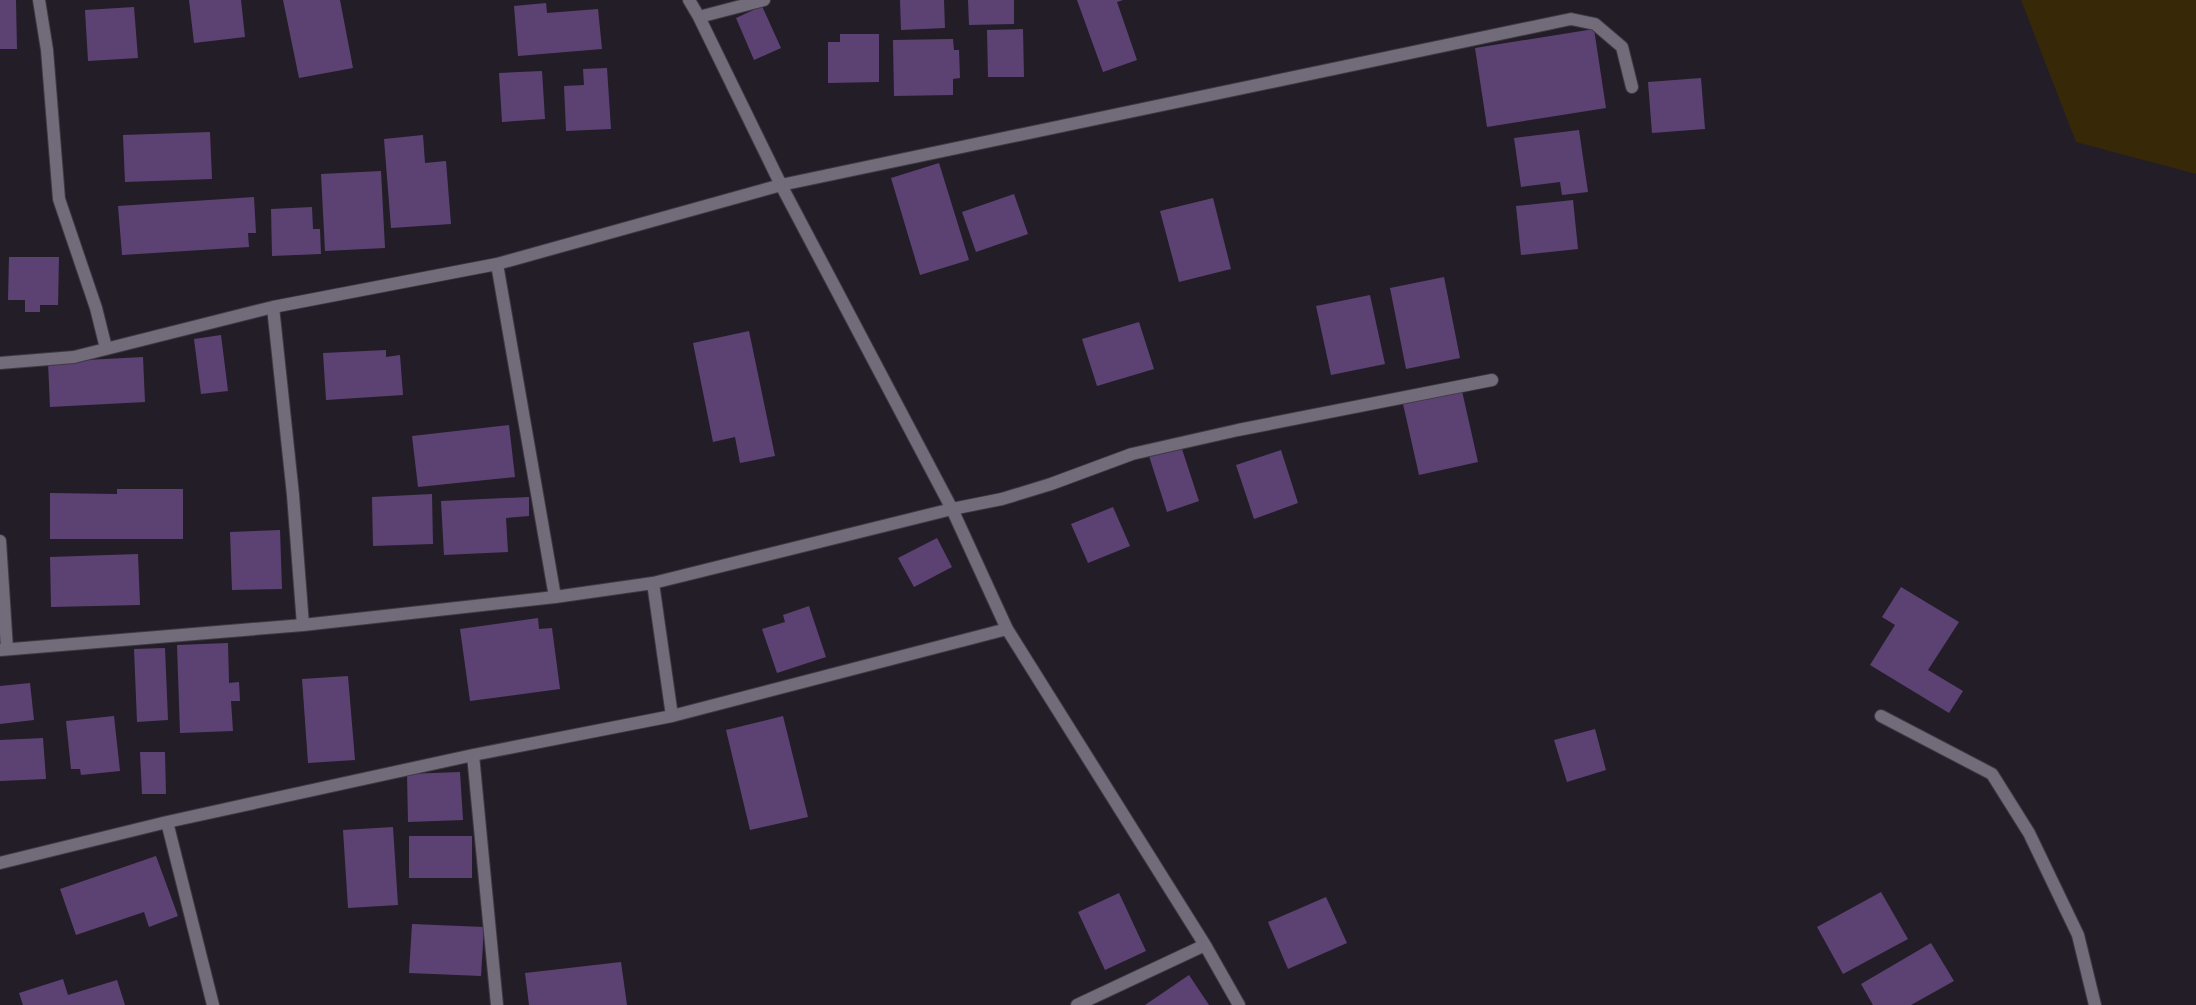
<svg xmlns="http://www.w3.org/2000/svg" width="2196" height="1005" viewBox="0 0 2196 1005" font-family="'Crimson Pro',serif">
	<style>
		.green { fill: #372907 }
		.building { fill: #5c4272 }
		.lines { fill: none; stroke-linecap: round; stroke-linejoin: round }
		.street-casing { stroke: #3e3943; stroke-width: 14 }
		.street { stroke: #726b79; stroke-width: 12 }
	</style>
	<rect width="100%" height="100%" fill="#231d28"/>
	<path class="green" d="M2021,0h175v174l-120,-32z"/>
	<path class="building" d="M0,0h16l1,49h-17z
		M189,0h52l4,37 -51,6z
		M283,0h57l13,68 -54,10z
		M900,0h44l1,28 -44,2z
		M968,0h46v24l-45,1z
		M1077,0h46l-6,2 20,58 -34,12z
		M546,3l1,10 51,-4 4,40 -84,7 -4,-50z
		M762,6l19,42 -27,12 -18,-42z
		M134,7l4,51 -50,3 -3,-51z
		M1023,29l1,48h-36l-1,-47z
		M1594,29l12,79 -119,19 -12,-79z
		M840,34h39v48l-51,1v-41h12z
		M953,39l1,11h5l1,28 -7,1v16l-59,1 -1,-56z
		M607,68l4,61 -45,2 -2,-45 20,-1 -1,-16z
		M542,71l3,48 -43,3 -3,-49z
		M1701,78l4,51 -53,4 -4,-51z
		M1579,130l9,62 -26,3 -2,-13 -39,5 -7,-49z
		M210,132l2,47 -87,3 -2,-47z
		M423,135l2,28 21,-2 5,63 -60,4 -7,-89z
		M939,163l30,97 -49,15 -29,-97z
		M381,171l4,77 -60,3 -4,-77z
		M1014,194l14,40 -52,18 -14,-40z
		M254,197l2,36h-8l1,14 -127,8 -4,-49z
		M1213,198l18,71 -52,13 -19,-71z
		M1573,200l5,49 -57,6 -5,-49z
		M312,207l1,22h7l1,25 -49,2 -1,-47z
		M9,257h50l-1,48h-18v7h-15v-12h-17z
		M1444,277l16,81 -54,11 -16,-81z
		M1370,295l15,69 -54,11 -15,-69z
		M1139,322l15,47 -57,17 -15,-47z
		M749,331l26,125 -35,7 -5,-26 -22,5 -20,-99z
		M221,335l7,56 -27,3 -7,-55z
		M386,350v7l14,-2 3,40 -77,5 -3,-47z
		M143,357l2,45 -95,5 -2,-45z
		M1462,391l16,71 -59,13 -16,-71z
		M509,425l6,52 -97,10 -6,-51z
		M1181,446l18,55 -32,11 -18,-56z
		M1281,450l17,53 -44,16 -18,-54z
		M117,489h66v50h-133v-46l67,1z
		M432,494l1,50 -60,2 -1,-49z
		M529,497v19l-23,2 2,34 -64,3 -3,-54z
		M1113,507l17,39 -42,17 -17,-39z
		M280,530l2,59 -50,1 -2,-58z
		M937,538l15,29 -38,20 -16,-29z
		M138,554l2,51 -89,2 -1,-50z
		M1901,587l58,35 -31,48 35,21 -14,22 -79,-48 25,-40 -13,-8z
		M809,606l17,51 -49,16 -15,-44 23,-7 -2,-7z
		M538,618l1,11 13,-1 8,61 -90,12 -10,-72z
		M228,643l1,40 10,-1 1,19h-9l2,30 -53,2 -3,-88z
		M165,648l3,72 -31,2 -3,-73z
		M348,676l7,84 -47,3 -6,-84z
		M30,683l4,37 -34,4v-38z
		M114,716l6,55 -39,4 -1,-6h-9l-5,-48z
		M783,716l25,101 -58,13 -24,-100z
		M1595,729l11,41 -39,12 -13,-42z
		M43,738l3,41 -46,2v-41z
		M140,752h25l1,42h-24z
		M460,772l3,48 -55,2 -1,-48z
		M393,827l5,78 -50,3 -5,-78z
		M409,836h63v42h-63z
		M156,856l22,60 -29,11 -5,-15 -68,23 -16,-46z
		M1881,892l27,47 -65,35 -26,-47z
		M1119,893l27,58 -41,19 -27,-58z
		M1326,897l21,46 -59,26 -20,-47z
		M412,924l72,3 -3,49 -72,-3z
		M1931,943l23,38 -43,24h-38l-12,-21z
		M621,962l6,43h-98l-4,-32z
		M1189,975l20,30h-64z
		M63,979l5,16 49,-15 8,25h-102l-4,-12z"/>
	<g class="lines">
		<defs>
			<path id="street" d="M39,0l8,50 12,149 37,109 10,40
				M689,0l10,17 82,168 171,324 55,120 198,316 34,60
				M699,17l65,-17
				M497,264l58,333
				M273,307l20,188 10,130
				M0,363l74,-6 199,-50 224,-43 284,-79 790,-166 24,5 27,23 10,40
				M0,541l7,108
				M653,583l19,133
				M0,650l303,-25 252,-28 98,-14 299,-74 50,-10 49,-15 81,-30 106,-24 254,-50
				M1881,716l111,58 37,59 49,102 17,70
				M473,755l24,250
				M167,822l46,183
				M0,863l167,-41 306,-67 199,-39 335,-87
				M1077,1005l128,-60"/>
		</defs>
		<use href="#street" class="street-casing"/>
		<use href="#street" class="street"/>
	</g>
</svg>
